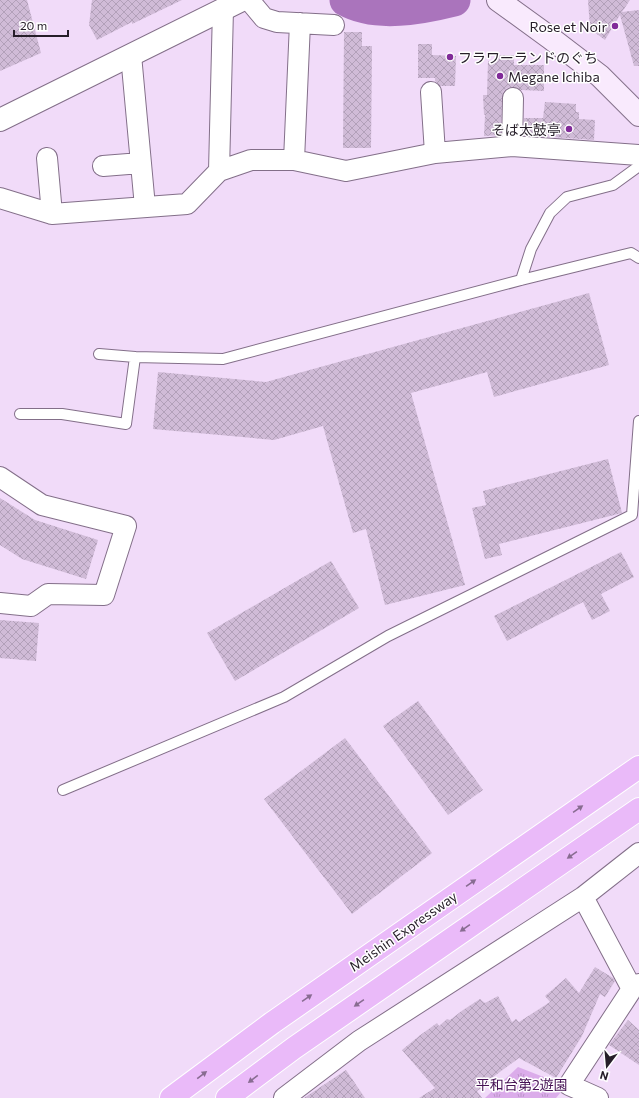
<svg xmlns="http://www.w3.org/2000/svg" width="639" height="1098" viewBox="0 0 639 1098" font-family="Commissioner,'Noto Sans JP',sans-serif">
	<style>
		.grass { fill: url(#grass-tufts) }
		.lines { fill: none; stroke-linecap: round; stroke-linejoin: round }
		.river { stroke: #aa74bc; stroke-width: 33 }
		.building { fill: url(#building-cross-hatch) }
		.service-casing { stroke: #836f89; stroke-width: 12 }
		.minor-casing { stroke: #836f89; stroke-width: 22 }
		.tertiary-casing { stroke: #836f89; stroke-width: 24 }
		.secondary-casing { stroke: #836f89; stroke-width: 24 }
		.motorway-casing { stroke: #fff; stroke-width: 24 }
		.service { stroke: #fff; stroke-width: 10 }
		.minor { stroke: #fff; stroke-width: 20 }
		.tertiary { stroke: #fff; stroke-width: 22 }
		.secondary { stroke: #f9eafd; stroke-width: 22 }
		.motorway { stroke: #eabaf9; stroke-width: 22 }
		.oneway { fill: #886c91 }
		.poi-dot { fill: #812b99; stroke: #fff; stroke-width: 1.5 }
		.labels { text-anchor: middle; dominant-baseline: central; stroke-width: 3; stroke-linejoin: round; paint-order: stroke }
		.poi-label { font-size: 14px; fill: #261e29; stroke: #fff; text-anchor: end }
		.street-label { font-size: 14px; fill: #261e29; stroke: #fff }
		.park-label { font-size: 14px; fill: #451154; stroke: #fff }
	</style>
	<defs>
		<pattern id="grass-tufts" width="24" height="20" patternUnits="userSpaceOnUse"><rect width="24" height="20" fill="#dbacea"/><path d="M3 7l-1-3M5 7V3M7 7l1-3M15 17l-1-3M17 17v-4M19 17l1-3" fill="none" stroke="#bc94c9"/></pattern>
		<pattern id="building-cross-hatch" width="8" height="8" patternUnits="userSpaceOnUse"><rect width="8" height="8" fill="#d0bbd7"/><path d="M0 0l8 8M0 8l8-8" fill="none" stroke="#b2a0b9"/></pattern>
	</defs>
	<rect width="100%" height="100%" fill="#f1dbf9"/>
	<path class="grass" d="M518,1067l41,16 2,9 -5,6h-71z"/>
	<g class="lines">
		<path class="river" d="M346,0c30,17 76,8 108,0"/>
	</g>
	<path class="building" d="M0,0h27l14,53 -41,18z
		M92,0h90l-50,24v-2l-35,18 -8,-15z
		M588,0h42l-8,12 17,-2v56h-5l-14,-51 -15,25 -15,-11z
		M344,32h18v14h10l-1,102h-28z
		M418,44h14v11l24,1 -1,30h-15l-5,-5v-3h-17z
		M495,55h19v10h30v26l-23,-1 -7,-3 -7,1 -4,4 -1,6 -1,37 -17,1 1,-21h-1l-1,-20h4l1,-34h7z
		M545,102l31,2v8h3v7l16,1 -1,20 -70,-5v-17h19z
		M589,293l20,72 -115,32 -7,-25 -76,21 54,192 -80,20 -19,-76 -13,4 -30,-107 -49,14 -121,-11 5,-57 108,10z
		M608,459l14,54 -123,31 3,11 -17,4 -13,-51 14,-3 -3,-14z
		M0,498l35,22 63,20 -12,39 -64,-20 -22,-14z
		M621,552l13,25 -33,17 9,17 -18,9 -9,-18 -76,39 -13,-25z
		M331,561l28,47 -124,73 -28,-48z
		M0,620l39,3 -3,38 -36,-3z
		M418,701l65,89 -35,25 -65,-89z
		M345,738l87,115 -80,61 -88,-115z
		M595,967l18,11 2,3 -10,16 -5,-3 -18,42 -26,42 -37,-20 -30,22 1,3 -13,8 5,7h-63l16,-10 -33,-38 17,-14 18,-13 2,3 8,-7 3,1 13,-10 17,-11 5,4 13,-7 14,26 4,-3 3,3 31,-20 -5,-6 21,-18 13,15z
		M628,1020l11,10v35l-30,-20z
		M346,1070l19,28h-61z"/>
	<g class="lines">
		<defs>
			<path id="service" d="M521,280l10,-31 19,-36 17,-16 46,-12 26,-19
				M99,354l36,3 88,2 298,-79 110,-27 8,5
				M20,414h42l64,10 9,-67
				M63,790l221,-93 104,-61 244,-121 7,-94"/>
			<path id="minor" d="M249,0l15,18 13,4 57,3
				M131,55l14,152
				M431,92l4,61
				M512,146l1,-48
				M47,158l5,56
				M294,160l6,-137
				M103,166l38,-3
				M219,171l4,-162
				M0,198l52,16 135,-10 32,-33 32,-11h43l52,11 89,-18 77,-7 127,9
				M0,477l42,28 84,21 -22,69 -56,-1 -17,12 -31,-3
				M583,897l49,92
				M284,1098l75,-57 224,-144 56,-44
				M598,1098l-29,-13 63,-96 7,-5"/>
			<path id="tertiary" d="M0,120l242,-120"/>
			<path id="secondary" d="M498,0l51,37 51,39 39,39"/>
			<path id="motorway" d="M171,1098l101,-75 367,-256
				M227,1098l67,-50 345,-239"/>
		</defs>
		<use href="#service" class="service-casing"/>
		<use href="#minor" class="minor-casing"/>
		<use href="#tertiary" class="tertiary-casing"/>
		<use href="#secondary" class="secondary-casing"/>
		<use href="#motorway" class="motorway-casing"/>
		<use href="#service" class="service"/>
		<use href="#minor" class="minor"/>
		<use href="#tertiary" class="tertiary"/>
		<use href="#secondary" class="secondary"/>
		<use href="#motorway" class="motorway"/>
	</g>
	<defs><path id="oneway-solid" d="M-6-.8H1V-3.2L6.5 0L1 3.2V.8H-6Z"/></defs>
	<g class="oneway">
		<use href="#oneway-solid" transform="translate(578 809) rotate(-35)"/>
		<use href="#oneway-solid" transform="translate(572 855) rotate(145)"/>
		<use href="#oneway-solid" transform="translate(471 883) rotate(-35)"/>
		<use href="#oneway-solid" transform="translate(465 928) rotate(145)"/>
		<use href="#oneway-solid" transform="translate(307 998) rotate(-35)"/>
		<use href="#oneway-solid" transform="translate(359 1003) rotate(145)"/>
		<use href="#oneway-solid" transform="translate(202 1075) rotate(-37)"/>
		<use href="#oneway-solid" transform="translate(253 1079) rotate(143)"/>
	</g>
	<g class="poi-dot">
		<circle cx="615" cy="26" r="4"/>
		<circle cx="450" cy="57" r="4"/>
		<circle cx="500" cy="76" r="4"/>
		<circle cx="569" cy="129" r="4"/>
	</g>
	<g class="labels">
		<g class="poi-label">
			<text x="607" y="26">Rose et Noir</text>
			<text x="458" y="57" text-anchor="start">フラワーランドのぐち</text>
			<text x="508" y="76" text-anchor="start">Megane Ichiba</text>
			<text x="561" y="129">そば太鼓亭</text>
		</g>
		<g class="street-label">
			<text transform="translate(403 931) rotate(-35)">Meishin Expressway</text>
		</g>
		<g class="park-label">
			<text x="522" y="1084">平和台第2遊園</text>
		</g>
	</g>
	<g transform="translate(607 1066) rotate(196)" stroke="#ffffff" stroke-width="3" paint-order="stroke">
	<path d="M0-3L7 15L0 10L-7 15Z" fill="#261e29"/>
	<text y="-6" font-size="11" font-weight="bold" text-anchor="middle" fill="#261e29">N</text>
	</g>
	<path d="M14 30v6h54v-6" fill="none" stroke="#261e29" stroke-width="2"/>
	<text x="20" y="30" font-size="12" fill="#261e29" stroke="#ffffff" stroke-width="3" paint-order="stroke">20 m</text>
</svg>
